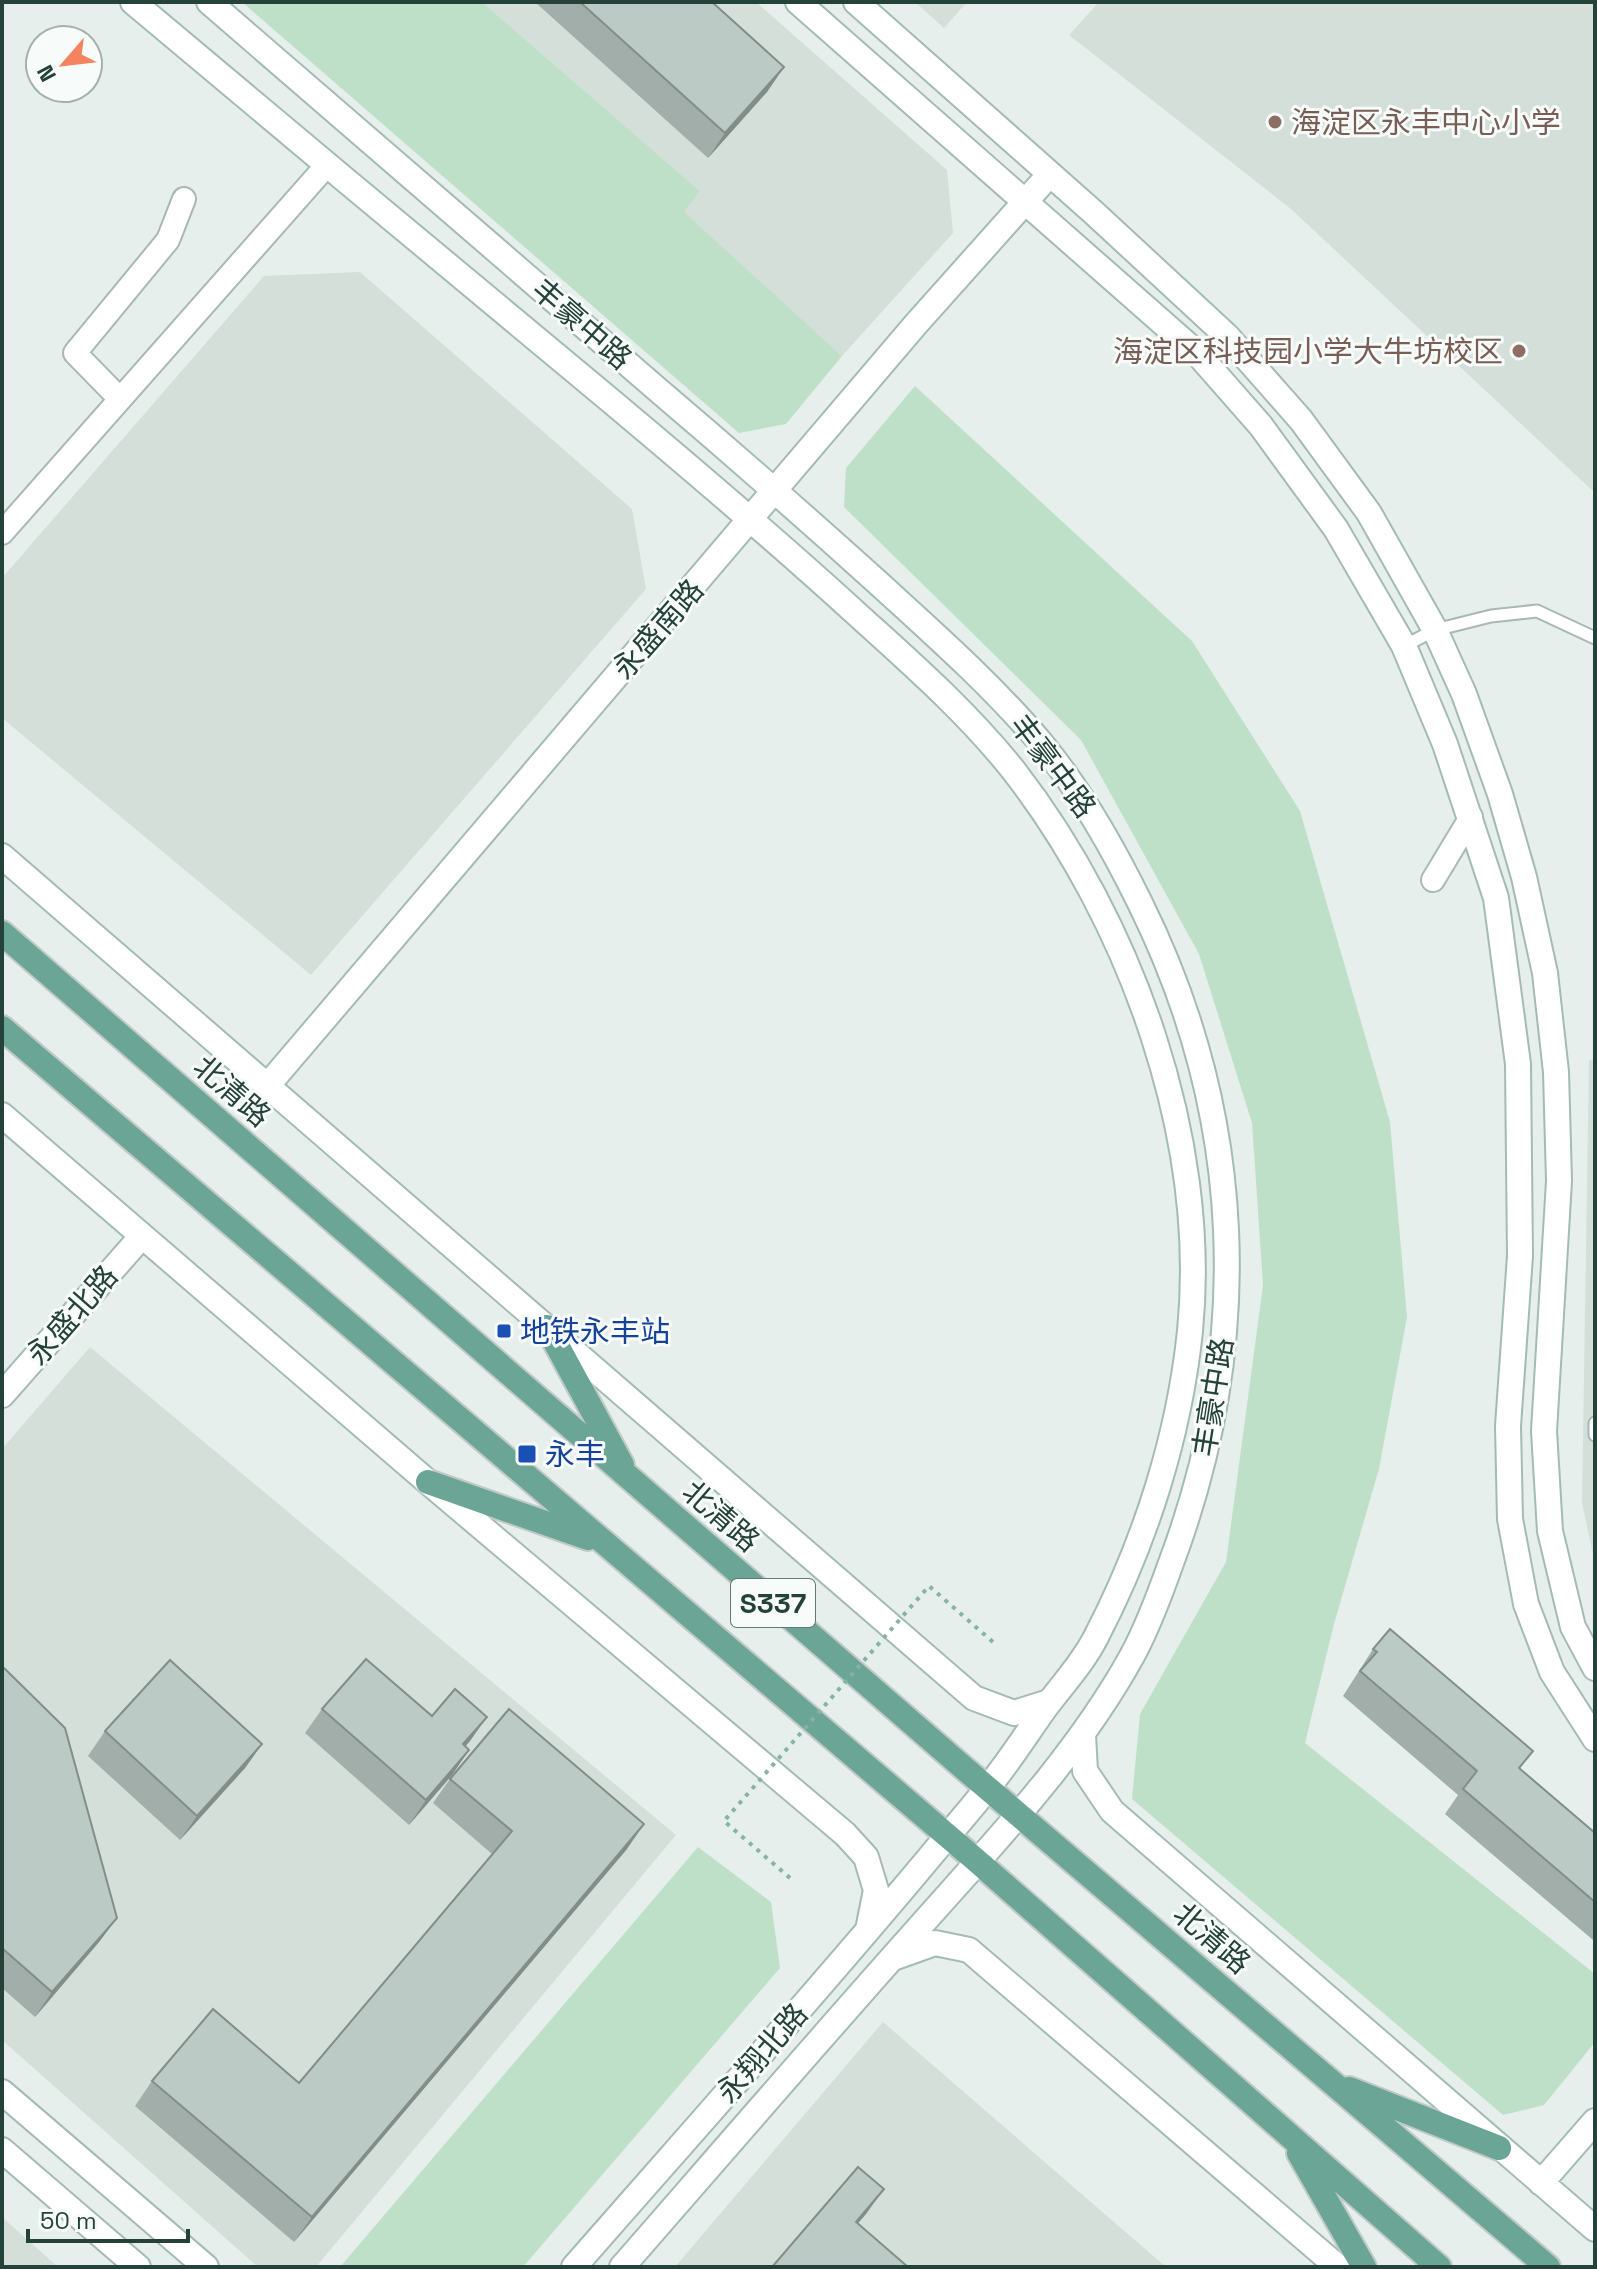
<svg xmlns="http://www.w3.org/2000/svg" width="1597" height="2269" viewBox="0 0 1597 2269" font-family="'Space Grotesk','Noto Sans SC',sans-serif">
	<style>
		.built { fill: #d4dfda }
		.green { fill: #bfe0c8 }
		.lines { fill: none; stroke-linecap: round; stroke-linejoin: round }
		.lane-casing { stroke: #a8b8b2; stroke-width: 15 }
		.street-casing { stroke: #a8b8b2; stroke-width: 26 }
		.secondary-casing { stroke: #a4bbb3; stroke-width: 28 }
		.primary-casing { stroke: #c2cac8; stroke-width: 28 }
		.lane { stroke: #fff; stroke-width: 11 }
		.street { stroke: #fff; stroke-width: 22 }
		.secondary { stroke: #fff; stroke-width: 24 }
		.primary { stroke: #6aa596; stroke-width: 24 }
		.path-bridge { stroke: #86b3a5; stroke-width: 4; stroke-dasharray: 4 6; stroke-linecap: butt }
		.wall { fill: #a1aea9 }
		.shaded-wall { fill: #838d89 }
		.building { fill: #bbcac4; stroke: #838d89; stroke-width: 2 }
		.education-dot { fill: #8d6e63; stroke: #f7fbf9; stroke-width: 3 }
		.transit-dot { fill: #1a4fb4; stroke: #f7fbf9; stroke-width: 3 }
		.labels { text-anchor: middle; dominant-baseline: central; stroke-width: 6; stroke-linejoin: round; paint-order: stroke }
		.shield { fill: #f7fbf9; stroke: #637a73; stroke-width: 2 }
		.shield-label { font-size: 28px; font-weight: bold; fill: #24423a }
		.education-label { font-size: 30px; fill: #785e54; stroke: #f7fbf9; text-anchor: start }
		.street-label { font-size: 30px; fill: #24423a; stroke: #f7fbf9 }
		.transit-label { font-size: 30px; fill: #164399; stroke: #f7fbf9; text-anchor: start }
	</style>
	<rect width="100%" height="100%" fill="#e6efeb"/>
	<path class="built" d="M482,2h274l191,168 6,63 -111,123 -159,-144 17,-21z
		M915,2h52l-23,26z
		M1099,2h496v491l-304,-284 -222,-174z
		M360,272l272,237 14,80 -335,386 -309,-257v-140l262,-302z
		M1595,1059v504l-13,-60 7,-443z
		M90,1347l586,488 -360,432h-58l-256,-227v-591z
		M883,2022l283,245h-491z
		M2,2217l56,50h-56z"/>
	<path class="green" d="M242,2h240l218,189 -16,21 158,144 -56,68 -47,9z
		M915,386l277,255 108,170 90,311 17,195 -28,152 -45,155 -29,119 290,231v68l-51,63 -41,10 -371,-316 8,-85 86,-152 37,-277 -11,-162 -53,-169 -118,-214 -237,-233 2,-39z
		M698,1847l73,55 9,66 -257,299h-183z"/>
	<g class="lines">
		<defs>
			<path id="lane" d="M1404,646l31,-16 56,-14 46,-5 58,27
				M1595,1423v12"/>
			<path id="street" d="M120,399l-45,-46 93,-113 16,-41
				M2,533l325,-368
				M1433,880l38,-63"/>
			<path id="secondary" d="M133,2c157,132 314,263 472,394 86,72 171,144 254,220 54,49 109,97 155,155 117,151 195,367 176,560 -11,106 -45,212 -94,306 -13,26 -34,48 -51,71 -20,28 -38,57 -60,83 -18,23 -38,45 -56,67 -116,139 -236,273 -355,409
				M209,2c149,129 299,258 449,388 74,63 146,126 218,191 57,52 115,103 165,162 40,48 72,105 99,160 105,212 114,439 31,660 -11,31 -23,64 -39,93 -58,105 -145,194 -224,284 -96,108 -191,218 -286,327
				M798,2l399,351 64,73 75,103 68,117 41,98 51,154 22,166 2,192 -12,170 2,93 16,85 26,68 43,67
				M856,2l237,210 134,124 74,84 68,93 66,117 29,64 36,100 24,83 21,96 11,99 3,109 -15,250 6,100 23,96 22,41
				M2,856l972,842 40,15 35,-11
				M268,1085l648,-761 134,-150
				M2,1115l426,367 417,352 21,23 10,33 -8,40
				M2,1395l140,-159
				M1083,1735l2,36 27,40 483,418
				M893,1958l42,-15 34,7 369,317
				M2,2092l204,175
				M2,2150l136,117
				M1541,2183l54,-62"/>
			<path id="primary" d="M2,933l963,836 583,498
				M2,1028l975,833 462,406
				M547,1327l75,138
				M428,1482l160,56
				M1349,2089l150,59
				M1299,2153l65,114"/>
		</defs>
		<use href="#lane" class="lane-casing"/>
		<use href="#street" class="street-casing"/>
		<use href="#secondary" class="secondary-casing"/>
		<use href="#primary" class="primary-casing"/>
		<use href="#lane" class="lane"/>
		<use href="#street" class="street"/>
		<use href="#secondary" class="secondary"/>
		<use href="#primary" class="primary"/>
		<path class="path-bridge" d="M790,1878l-66,-57 205,-235 64,56"/>
	</g>
	<path class="wall" d="M535,2h177l72,65 -17,25 -59,66z
		M1373,1649l148,120 74,64v105l-2,2 -148,-126 13,-19 -115,-99z
		M2,1666l115,252 -18,24 -64,75 -33,-29z
		M322,1709l110,7 55,1 -22,29 4,4 -17,25 -43,50 -104,-92z
		M105,1731l157,13 -17,24 -65,72 -92,-84z
		M450,1779l177,70 -333,393 -159,-136 17,-25 147,2 193,-229 -59,-51z"/>
	<path class="shaded-wall" d="M784,67l-17,25 -59,66 17,-25z
		M487,1717l-17,24 -24,28 17,-25z
		M262,1744l-17,24 -65,72 17,-24z
		M469,1750l-17,25 -43,50 17,-25z
		M644,1824l-17,25 -333,393 18,-25z
		M117,1918l-18,24 -64,75 17,-25z
		M884,2189l-18,25 -28,33 18,-25z"/>
	<path class="building" d="M580,2h132l72,65 -59,66z
		M1390,1629l143,122 -14,17 76,65v69l-132,-113 14,-18 -117,-100 17,-19 -4,-3z
		M366,1659l66,57 23,-27 32,28 -24,27 6,6 -43,50 -104,-91z
		M170,1660l92,84 -65,72 -92,-85z
		M2,1666l63,62 52,190 -65,74 -50,-44z
		M509,1709l135,115 -332,393 -160,-136 61,-72 86,74 213,-252 -62,-52z
		M858,2167l26,22 -28,33 52,45h-136z"/>
	<g class="education-dot">
		<circle cx="1275" cy="122" r="8"/>
		<circle cx="1519" cy="351" r="8"/>
	</g>
	<g class="transit-dot">
		<rect x="496" y="1323" width="16" height="16" rx="4"/>
		<rect x="517" y="1444" width="20" height="20" rx="4"/>
	</g>
	<g class="labels">
		<rect class="shield" x="731" y="1579" width="84" height="48" rx="6"/>
		<g class="shield-label">
			<text x="773" y="1603">S337</text>
		</g>
		<g class="education-label">
			<text x="1291" y="122">海淀区永丰中心小学</text>
			<text x="1503" y="351" text-anchor="end">海淀区科技园小学大牛坊校区</text>
		</g>
		<g class="street-label">
			<text transform="translate(582 324) rotate(41)">丰豪中路</text>
			<text transform="translate(658 629) rotate(-49)">永盛南路</text>
			<text transform="translate(1053 766) rotate(53)">丰豪中路</text>
			<text transform="translate(232 1091) rotate(41)">北清路</text>
			<text transform="translate(72 1315) rotate(-49)">永盛北路</text>
			<text transform="translate(1213 1397) rotate(-81)">丰豪中路</text>
			<text transform="translate(721 1516) rotate(41)">北清路</text>
			<text transform="translate(1212 1938) rotate(41)">北清路</text>
			<text transform="translate(762 2053) rotate(-49)">永翔北路</text>
		</g>
		<g class="transit-label">
			<text x="520" y="1331">地铁永丰站</text>
			<text x="545" y="1454">永丰</text>
		</g>
	</g>
	<rect width="1597" height="2269" fill="none" stroke="#24423a" stroke-width="8"/>
	<g transform="translate(64 64) rotate(242)"><circle r="38" fill="#f7fbf9" stroke="#a3b1ad" stroke-width="2"/>
	<path d="M0-6L14 30L0 20L-14 30Z" fill="#f4845f"/>
	<text y="-12" font-size="22" font-weight="bold" text-anchor="middle" fill="#24423a">N</text>
	</g>
	<path d="M28 2229v12h160v-12" fill="none" stroke="#24423a" stroke-width="4"/>
	<text x="40" y="2229" font-size="24" fill="#24423a" stroke="#f7fbf9" stroke-width="6" paint-order="stroke">50 m</text>
</svg>
